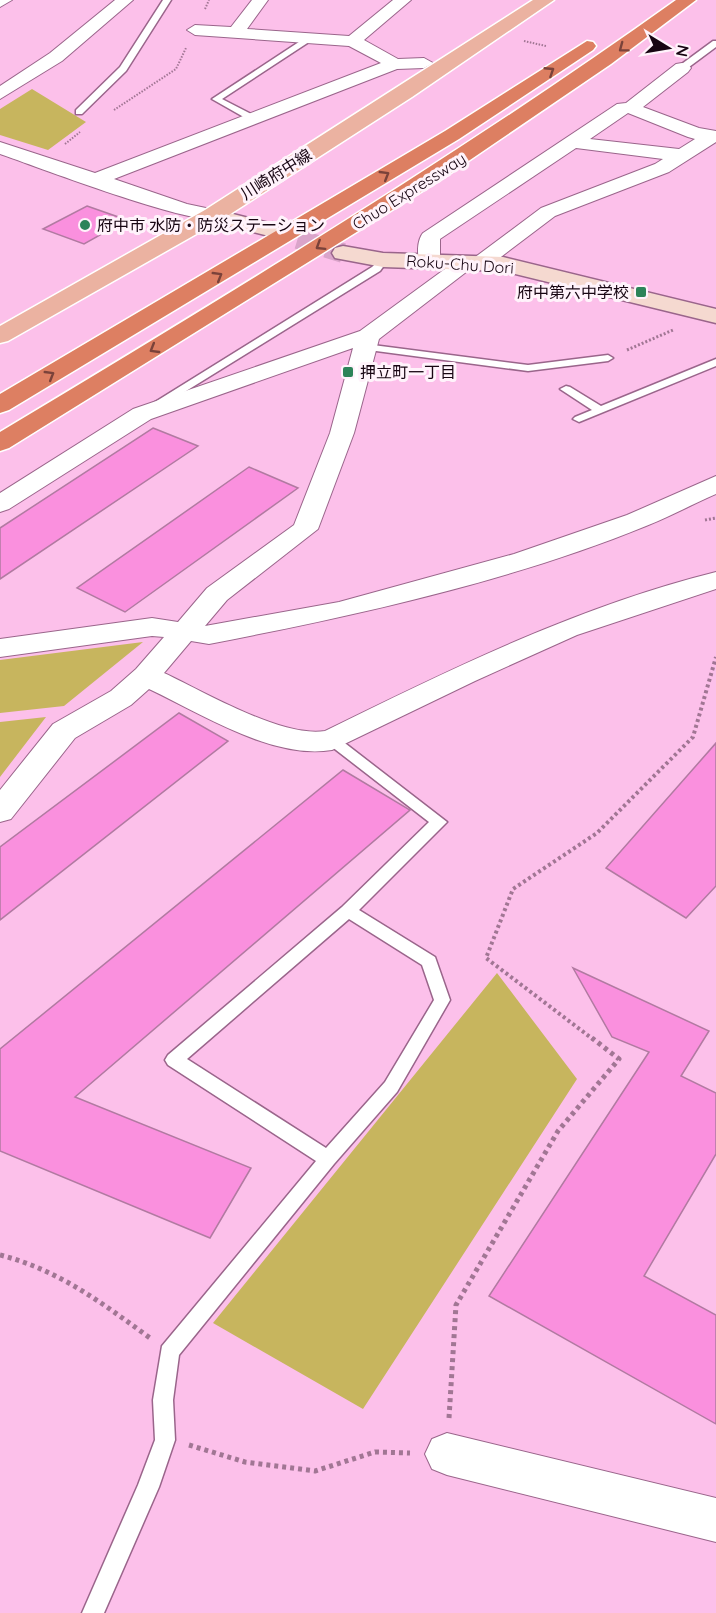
<svg xmlns="http://www.w3.org/2000/svg" width="716" height="1613" viewBox="0 0 716 1613" font-family="Quicksand,'Noto Sans JP',sans-serif">
	<style>
		.green { fill: #c7b55e }
		.building { fill: #fa90de; stroke: #b17aa1; stroke-width: 1.5 }
		.lines { fill: none; stroke-linecap: round; stroke-linejoin: round }
		.secondary-tunnel { stroke: #daa4ca; stroke-width: 20; stroke-dasharray: 20 10; stroke-linecap: butt }
		.lane-casing { stroke: #9a658b; stroke-width: 3 }
		.street-casing { stroke: #9a658b; stroke-width: 2 }
		.secondary-casing { stroke: #9a658b; stroke-width: 3 }
		.primary-casing { stroke: #fff; stroke-width: 3 }
		.highway-casing { stroke: #fff; stroke-width: 3 }
		.path-far3 { stroke: #a17694; stroke-width: 2; stroke-dasharray: 1.5 1.5; stroke-linecap: butt }
		.path-far2 { stroke: #a17694; stroke-width: 3; stroke-dasharray: 2 2; stroke-linecap: butt }
		.path-far1 { stroke: #a17694; stroke-width: 4; stroke-dasharray: 3 3; stroke-linecap: butt }
		.path { stroke: #a17694; stroke-width: 5; stroke-dasharray: 4 4; stroke-linecap: butt }
		.lane { fill: #fff; fill-rule: evenodd }
		.street { fill: #fff; fill-rule: evenodd }
		.secondary { fill: #f5d9d0; fill-rule: evenodd }
		.primary { fill: #ebb2a1; fill-rule: evenodd }
		.highway { fill: #dd7f62; fill-rule: evenodd }
		.oneway { stroke: #7a423a }
		.poi-dot { fill: #2d8459; stroke: #fff3fb; stroke-width: 2 }
		.labels { text-anchor: middle; dominant-baseline: central; stroke-width: 6; stroke-linejoin: round; paint-order: stroke }
		.far-street-label { font-size: 16px; fill: #170512; stroke: #fff3fb }
		.far-poi-label { font-size: 16px; fill: #170512; stroke: #fff3fb; text-anchor: start }
	</style>
	<rect width="100%" height="100%" fill="#fcc0ea"/>
	<path class="green" d="M32,89l54,33 -38,28 -48,-15v-26z
		M143,642l-79,64 -64,7v-53z
		M46,717l-46,60v-55z
		M497,973l80,106 -214,330 -150,-86z"/>
	<path class="building" d="M87,206l40,14 -43,24 -41,-15z
		M153,428l45,18 -198,133v-51z
		M249,467l49,21 -173,124 -48,-24z
		M179,713l49,28 -228,179v-73z
		M716,743v143l-30,32 -80,-50z
		M343,770l67,40 -335,287 176,71 -41,70 -210,-87v-102z
		M573,968l136,63 -28,45 35,17v61l-72,122 72,39v109l-227,-128 160,-244 -37,-15z"/>
	<g class="lines">
		<path class="secondary-tunnel" d="M269,230l74,23"/>
		<defs>
			<path id="lane" d="M163,0h8l-45,71 -44,43h-6v-4l44,-43z
				M308,36l7,2 -93,61 33,17v4h-6l-37,-21z
				M713,41h3v6l-31,23h-6v-4z
				M383,257l5,3 -8,11 -223,138h-8l-2,-2 225,-140z
				M365,344l163,21 80,-10 5,3 -5,3 -80,10 -167,-22v-4z
				M716,359v7l-137,56 -6,-3 2,-2 17,-7 -32,-21 6,-3 4,1 31,19z
				M332,735l5,2 110,85 -88,88 76,47 15,43 -53,92 -63,72 -155,191 -6,45 2,40 -16,47 -55,126h-22l56,-128 17,-45 -2,-40 9,-54 154,-185 -148,-96 -3,-5 3,-5 174,-148 87,-85 -102,-79 -2,-3zM349,919l73,46 12,35 -49,82 -59,66 -139,-89z"/>
			<path id="street" d="M0,0h12l-12,7z
				M115,0h18l-71,61 -62,38v-13l50,-33z
				M252,0h16l-21,29 102,7 44,-36h18l-47,40 34,19 26,-1 9,5 -9,5 -27,1 -283,110 73,25 33,7 3,4 -3,4c-29,7 -182,-52 -220,-65v-12l95,31 286,-110 -32,-17 -154,-11 -8,-5 8,-5 36,2z
				M682,63l6,1 3,4 -3,4 -45,35 56,21 17,3v11l-47,30 -114,44 -66,50h-15l-95,73 -25,94 -36,96 -91,71 -22,26 134,-24 175,-48 113,-39 89,-39v18c-23,10 -47,23 -70,32 -137,56 -293,90 -437,118l-18,-3 -27,32c41,19 118,65 161,58 126,-62 254,-125 391,-159v17l-139,46 -102,46 -143,69c-59,10 -130,-36 -183,-61l-18,16 -56,33 -64,81 -11,3v-32l53,-66 58,-33 25,-22 28,-32 -12,-1 -152,21v-18l152,-21 26,4 29,-34 87,-63 36,-92 23,-85 -202,71 -142,90 -9,3v-19l133,-84 227,-78 100,-73h14l67,-50 114,-44 8,-5 -87,-11 -136,91v22l-4,4h-14c-6,-7 -5,-25 1,-32l194,-129 9,-1 50,-39zM628,113l60,24 7,2 -16,10 -89,-10z
				M447,1433l269,65v44l-269,-67 -15,-6 -7,-15 7,-15z"/>
			<path id="secondary" d="M213,209l64,16 3,5 -3,5 -8,1 -64,-16 -3,-5 3,-5z
				M343,246l40,7 120,4 213,52v14l-213,-52 -120,-4 -48,-9 -3,-5 3,-5z"/>
			<path id="primary" d="M533,0h21l-142,97 -191,123 -213,121 -8,2v-17l205,-116z"/>
			<path id="highway" d="M676,0h20l-85,64 -169,115 -433,269 -9,3v-19c229,-138 458,-276 676,-432z
				M587,41l6,1 3,4 -3,4 -134,89 -450,271 -9,3v-19l445,-263z"/>
		</defs>
		<use href="#lane" class="lane-casing"/>
		<use href="#street" class="street-casing"/>
		<use href="#secondary" class="secondary-casing"/>
		<use href="#primary" class="primary-casing"/>
		<use href="#highway" class="highway-casing"/>
		<path class="path-far3" d="M205,9l4,-9
			M524,41l22,5
			M114,110l62,-41 10,-21
			M65,144l15,-12"/>
		<path class="path-far2" d="M627,350l46,-20
			M705,520l11,-2"/>
		<path class="path-far1" d="M594,1040l-108,-82 27,-69 84,-56 96,-96 23,-80"/>
		<path class="path" d="M0,1255c59,15 102,48 150,83
			M449,1418l7,-113 102,-174 61,-72 -27,-21
			M189,1445l56,17 70,9 60,-19 35,1"/>
		<use href="#lane" class="lane"/>
		<use href="#street" class="street"/>
		<use href="#secondary" class="secondary"/>
		<use href="#primary" class="primary"/>
		<use href="#highway" class="highway"/>
	</g>
	<defs><path id="oneway-chevron" d="M-2-3.5L2.5 0L-2 3.5" fill="none" stroke-width="1.6" stroke-linecap="round" stroke-linejoin="round" transform="scale(1.5)"/></defs>
	<g class="oneway">
		<use href="#oneway-chevron" transform="translate(623 48) rotate(143)"/>
		<use href="#oneway-chevron" transform="translate(550 71) rotate(-33)"/>
		<use href="#oneway-chevron" transform="translate(385 175) rotate(-31)"/>
		<use href="#oneway-chevron" transform="translate(320 246) rotate(148)"/>
		<use href="#oneway-chevron" transform="translate(218 276) rotate(-31)"/>
		<use href="#oneway-chevron" transform="translate(154 349) rotate(149)"/>
		<use href="#oneway-chevron" transform="translate(50 375) rotate(-31)"/>
	</g>
	<g class="poi-dot">
		<circle cx="85" cy="225" r="6"/>
		<rect x="635" y="286" width="12" height="12" rx="3"/>
		<rect x="342" y="366" width="12" height="12" rx="3"/>
	</g>
	<g class="labels">
		<g class="far-street-label">
			<text transform="translate(276 174) rotate(-32)">川崎府中線</text>
			<text transform="translate(409 191) rotate(-32)">Chuo Expressway</text>
			<text transform="translate(460 264) rotate(4)">Roku-Chu Dori</text>
		</g>
		<g class="far-poi-label">
			<text x="97" y="225">府中市 水防・防災ステーション</text>
			<text x="629" y="292" text-anchor="end">府中第六中学校</text>
			<text x="360" y="372">押立町一丁目</text>
		</g>
	</g>
	<g transform="translate(668 48) rotate(101)" stroke="#fff3fb" stroke-width="4.5" paint-order="stroke">
	<path d="M0-4.5L10 22L0 15L-10 22Z" fill="#170512"/>
	<text y="-9" font-size="16" font-weight="bold" text-anchor="middle" fill="#170512">N</text>
	</g>
</svg>
